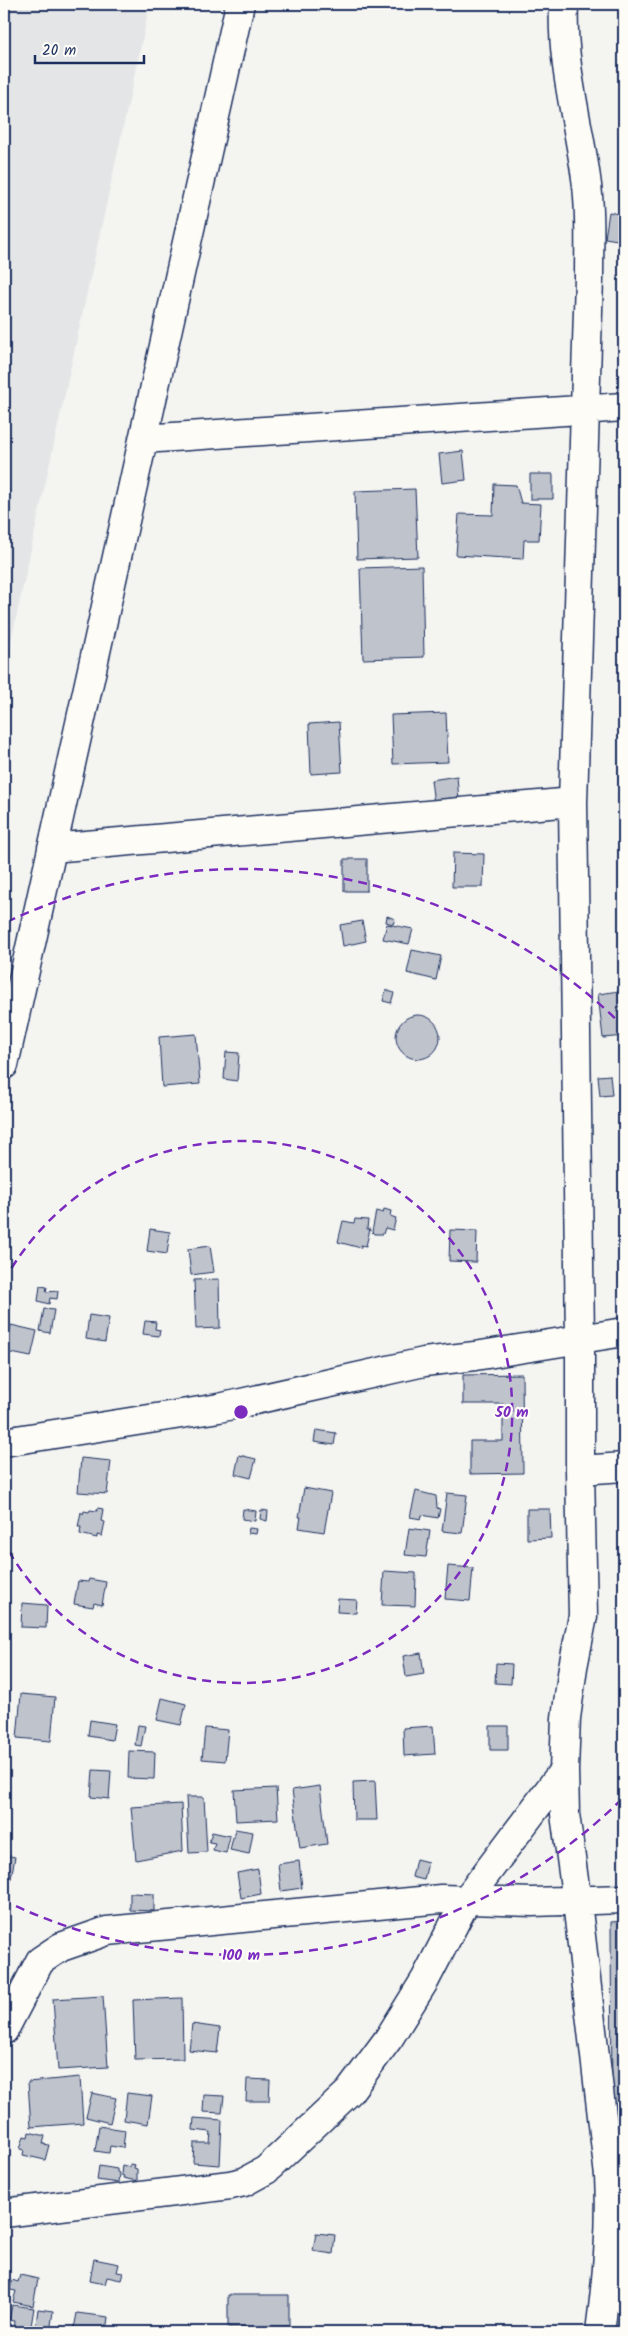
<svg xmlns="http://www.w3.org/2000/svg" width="628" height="2336" viewBox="0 0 628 2336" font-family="Kalam,sans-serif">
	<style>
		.built { fill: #e4e5e6 }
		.building { fill: #bfc3cc; stroke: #1b2f5e }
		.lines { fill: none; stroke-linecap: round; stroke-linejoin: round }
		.minor-casing { stroke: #1b2f5e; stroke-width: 31 }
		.minor { stroke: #fdfcf7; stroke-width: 28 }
		.ring { fill: none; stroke: #7b2cbf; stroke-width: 2.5; stroke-dasharray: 9 6 }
		.centre { fill: #7b2cbf; stroke: #fdfcf7; stroke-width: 2.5 }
		.ring-label { font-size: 15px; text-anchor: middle; font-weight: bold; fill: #7b2cbf; stroke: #fdfcf7; stroke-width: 4.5; stroke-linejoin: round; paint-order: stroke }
	</style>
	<rect width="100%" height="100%" fill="#f4f4f1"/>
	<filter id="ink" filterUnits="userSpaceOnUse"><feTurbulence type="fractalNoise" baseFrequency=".02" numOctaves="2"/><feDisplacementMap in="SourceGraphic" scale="10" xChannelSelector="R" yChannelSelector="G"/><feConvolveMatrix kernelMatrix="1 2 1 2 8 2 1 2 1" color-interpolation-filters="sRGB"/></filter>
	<g filter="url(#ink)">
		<path class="built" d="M4,4h146l-146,669z"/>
		<path class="building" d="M609,212l15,3v26l-19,-3z
			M463,451l3,29 -24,3 -3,-29z
			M530,474h23v25h-23z
			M494,484l22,1 5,18 20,1 -2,36h-15l-1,19 -67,-4 3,-41 34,1z
			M415,489l3,68 -61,2 -2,-68z
			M422,566l2,91 -61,2 -3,-91z
			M446,713l2,49 -55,2 -2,-49z
			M339,722l3,50 -31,2 -2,-50z
			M457,776l2,25 -25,3 -3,-24z
			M453,853l31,1 -1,33h-31z
			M344,859h23v32h-23z
			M387,916l8,3 -2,5 -7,-2z
			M362,921l4,20 -23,5 -3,-21z
			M387,924l26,5 -4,15 -26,-5z
			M412,950l29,6 -5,24 -29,-7z
			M386,990l8,3 -3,10 -8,-2z
			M620,991l4,45 -21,2 -5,-44z
			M396 1037a22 22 0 1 1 44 0a22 22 0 1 1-44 0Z
			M196,1034l4,50 -38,3 -3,-50z
			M226,1052l13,1 -2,28 -13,-2z
			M622,1063h2v23l-3,-1z
			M610,1075l2,20 -12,1 -2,-20z
			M384,1209l7,2 -1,5 6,2 -3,12 -8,-2 -2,6h-9l-2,-2 4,-21 7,2z
			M355,1219l13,1 -1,9h3l-4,17 -5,-1v3l-23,-6 5,-21 11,2z
			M150,1229l20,3 -3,22 -20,-3z
			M450,1230l27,1 -1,31 -27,-1z
			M210,1246l4,26 -23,3 -3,-26z
			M219,1279l1,49 -24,1 -2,-49z
			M40,1286l7,1 -1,5 12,-1 -1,8 -7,-1 -1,6 -11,-3z
			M44,1309l10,1 -4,23 -10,-2z
			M89,1315l20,3 -4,24 -19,-3z
			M145,1321l11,1 -1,7 5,1 -1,6 -16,-2z
			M11,1325l26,6 -6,26 -25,-5z
			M522,1374l1,99 -53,1v-33h33v-37h-40v-29z
			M316,1430l20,3 -2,12 -20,-3z
			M239,1455l17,4 -5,19 -16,-4z
			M81,1458l30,3 -4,33 -29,-2z
			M304,1488l27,5 -7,39 -25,-4 2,-11h-2z
			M416,1491l20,5 1,12 3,1 -2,9 -16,-3 -1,4 -11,-2z
			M447,1493l20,2 -5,38 -20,-2z
			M98,1508l5,1 -2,12 4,1 -3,14 -5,-1v3l-17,-4 1,-7h-3l3,-15 2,2 1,-3 5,1 1,-2 7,1z
			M243,1509l13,2 -1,10 -13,-2z
			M527,1509h23l1,29 -24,1z
			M261,1510l7,1 -1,10 -7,-2z
			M249,1528l8,1 -1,5 -8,-1z
			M409,1528l21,3 -4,26 -21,-2z
			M448,1566l25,2 -3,33 -25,-2z
			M384,1571l32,2 -1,33 -33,-1z
			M89,1579l17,3 -4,23 -8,-2 -1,4 -19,-3 4,-23 10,1z
			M338,1599l19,1 -1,13 -19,-1z
			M22,1603l25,2 -1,23 -25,-1z
			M421,1653l3,21 -18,3 -3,-21z
			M496,1663l16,1 -1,20 -16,-1z
			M21,1694l34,3 -4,44 -34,-3z
			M162,1698l24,6 -5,21 -24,-5z
			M90,1720l25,4 -3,16 -24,-4z
			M138,1725l7,1 -4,20 -6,-1z
			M433,1726l2,28 -31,2 -1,-28z
			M490,1726h18v24h-18z
			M205,1728l23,2 -3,31 -23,-2z
			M129,1751l26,1 -1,27 -26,-1z
			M93,1770l18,1 -2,28 -18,-2z
			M375,1781l2,39h-23l-1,-38z
			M320,1786l7,58 -27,4 -8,-58z
			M276,1788l2,31 -42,2 -2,-31z
			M186,1797h18l3,55 -18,1z
			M181,1804l2,47 -47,9 -5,-53z
			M235,1829l18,3 -4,22 -19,-4z
			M212,1832l18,4 -4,17 -13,-3 2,-7 -6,-1z
			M4,1855l11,2 -11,59z
			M416,1859l12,3 -4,18 -12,-3z
			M299,1861l3,27 -21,3 -3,-27z
			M258,1869l3,25 -20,4 -4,-25z
			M130,1893l24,1v17l-24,-1z
			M624,1921v184l-12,1 -1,-184z
			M103,1996l5,71 -50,3 -5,-71z
			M182,1998l1,61 -48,1 -2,-60z
			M192,2024l28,4 -3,25 -28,-3z
			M80,2077l3,46 -52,4 -3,-45z
			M247,2079l23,1 -1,21h-23z
			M92,2093l24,5 -6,25 -24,-6z
			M127,2093l25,3 -4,28 -24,-4z
			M204,2095l20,1 -2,17 -19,-1z
			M194,2118l28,2 -2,45 -27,-2 1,-20h16l1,-11 -18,-2z
			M99,2126l26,4 -2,18 -13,-2 -1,7 -14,-2z
			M29,2132l16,4 -2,8 6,1 -4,15 -22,-5 1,-5 -4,-1 4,-13 4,1z
			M130,2164l5,1 -1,3 3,1v12l-14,-3 1,-2 -3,-1 1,-10 8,2z
			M99,2166l18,3v3l2,1 -1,10 -21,-3z
			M316,2233l19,2 -2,19 -20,-3z
			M94,2259l25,5 -2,8 6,1 -2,7 -14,-3 -2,7 -15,-3z
			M20,2275l18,4 -5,27 -20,-4 3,-11 -6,-1 2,-10 6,2z
			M228,2295h61v31l-61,1z
			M12,2305l22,3 -4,24h-16l1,-11 -6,-1z
			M38,2309l15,2 -3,21h-15z
			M77,2313l31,4 -2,15h-27v-2l-5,-1z"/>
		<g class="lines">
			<defs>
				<path id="minor" d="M564,4c-3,59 14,116 22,174 5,33 3,67 3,100l-16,524 7,537v131
					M143,439l481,-32
					M52,848l521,-46
					M4,1065l236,-1061
					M4,1442l215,-34 205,-46 51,-6 149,-24
					M4,2030l36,-69 21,-14 46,-16 334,-32 91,3 92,-3
					M4,2213l226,-28 14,-3 22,-12 83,-78 40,-54 36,-58 42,-81 97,-129
					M600,2332c7,-52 12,-103 9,-156l-32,-274 -12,-88 -1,-44 2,-52 7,-51 10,-51 -3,-146 44,-3"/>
			</defs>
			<use href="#minor" class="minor-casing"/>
			<use href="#minor" class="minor"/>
		</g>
	</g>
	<g class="ring">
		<path d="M4 1281A271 271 0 1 1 4 1543"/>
		<path d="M622 1799A543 543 0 0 1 7 1902M7 922A543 543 0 0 1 622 1025"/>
	</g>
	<circle cx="241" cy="1412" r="8" class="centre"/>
	<g class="ring-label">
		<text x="512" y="1417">50 m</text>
		<text x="241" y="1960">100 m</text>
	</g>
	<rect width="628" height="2336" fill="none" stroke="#fdfcf7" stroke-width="20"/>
	<rect x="10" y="10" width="608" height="2316" fill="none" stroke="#1b2f5e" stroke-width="2" filter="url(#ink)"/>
	<path d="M35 55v8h109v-8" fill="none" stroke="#1b2f5e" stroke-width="2.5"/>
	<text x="42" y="55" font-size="15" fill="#1b2f5e" stroke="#fdfcf7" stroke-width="4" paint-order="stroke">20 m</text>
</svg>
